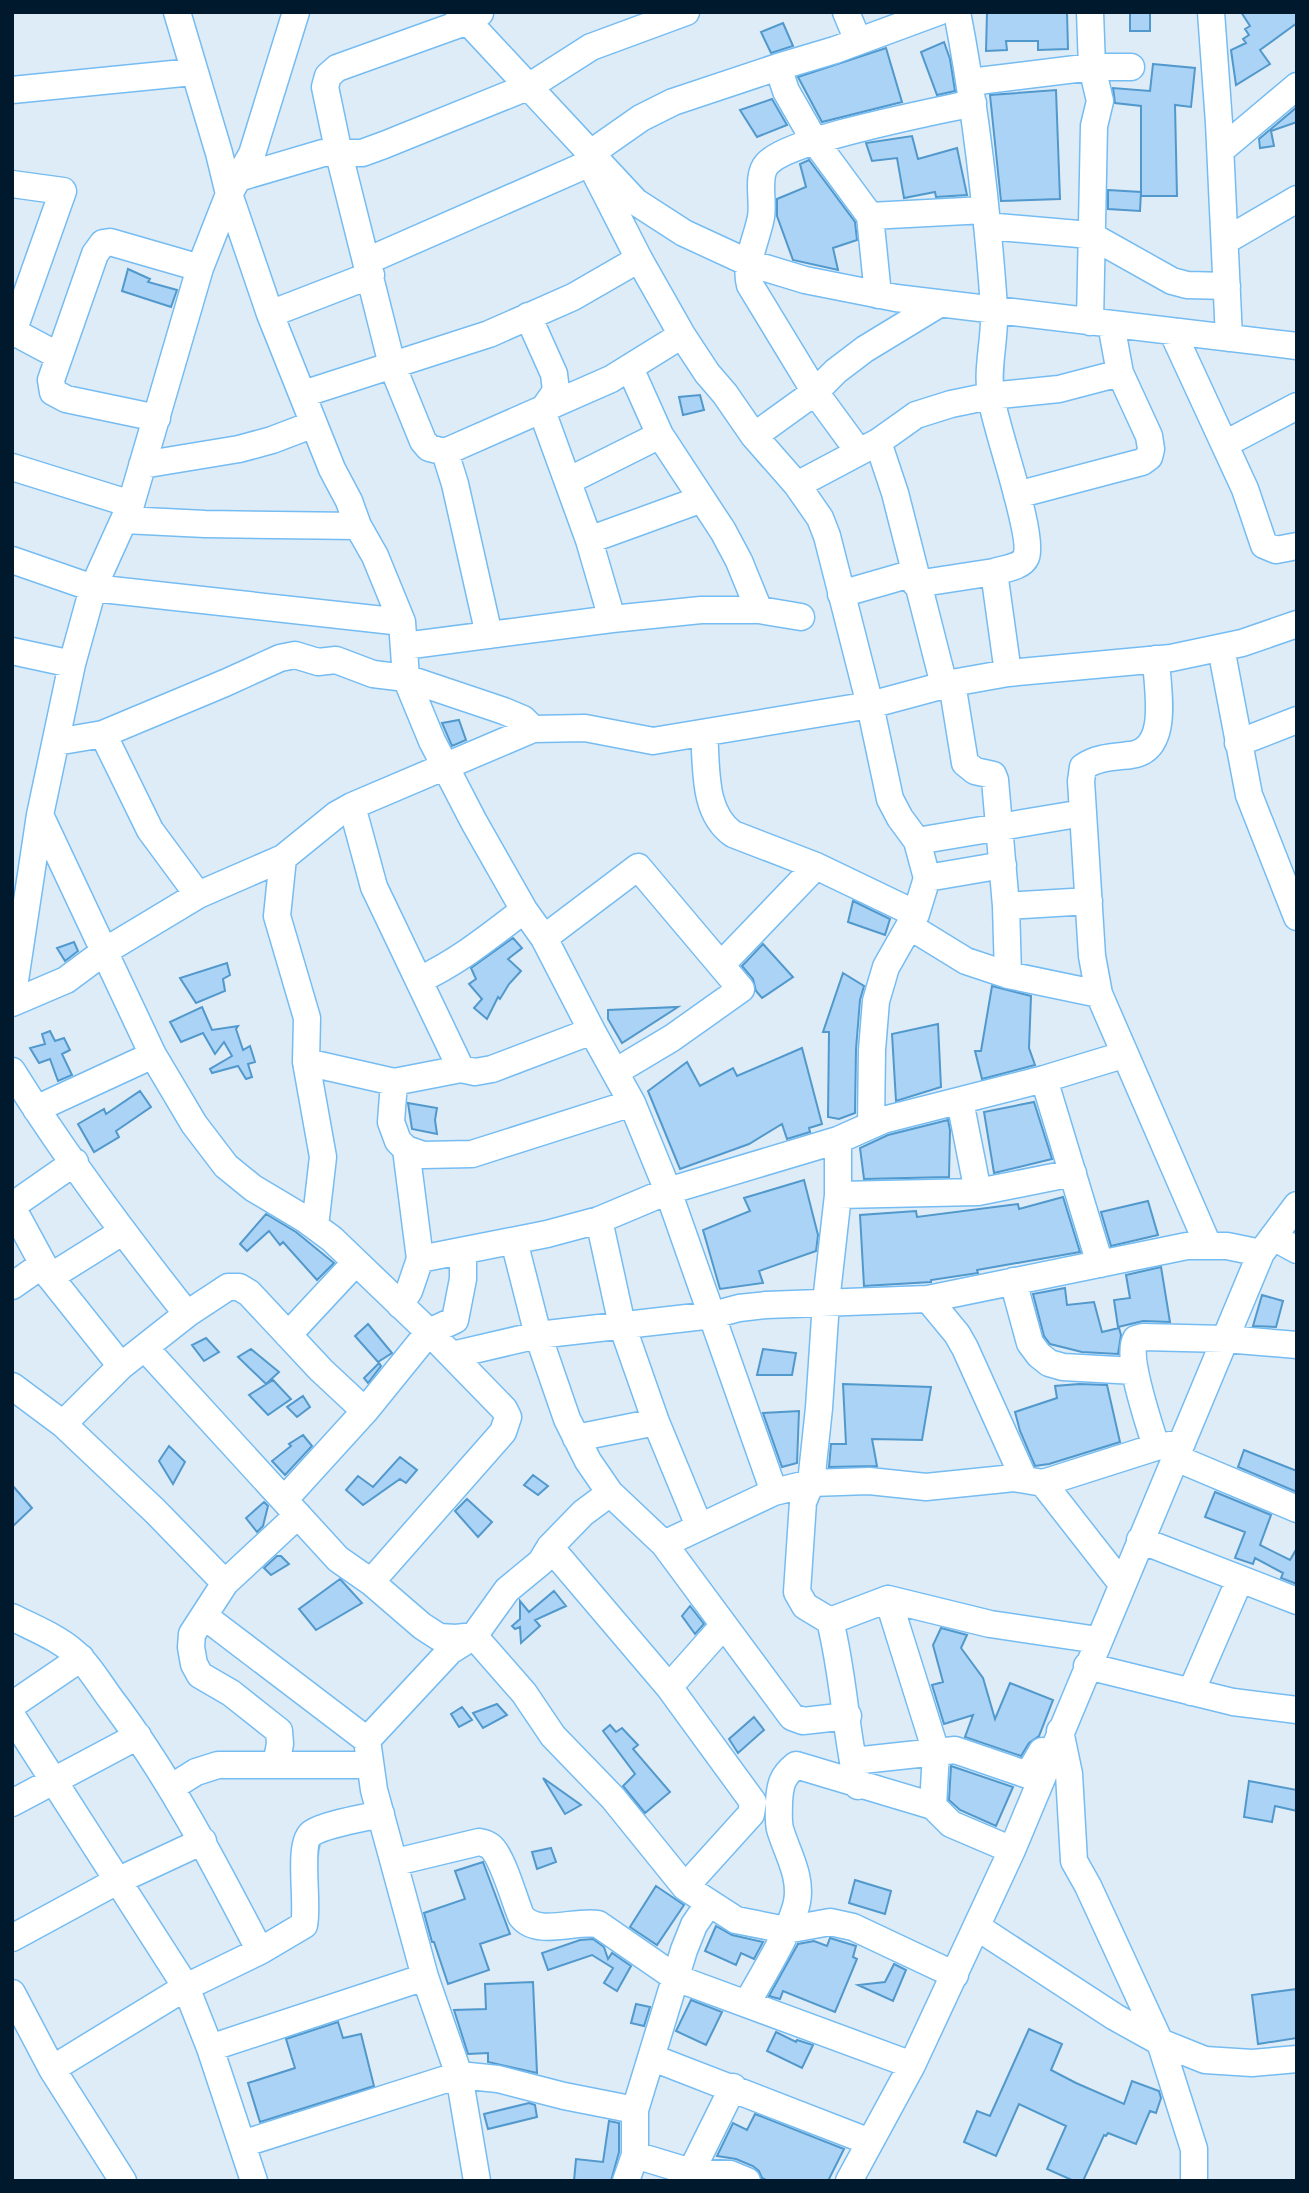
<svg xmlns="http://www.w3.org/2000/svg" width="1309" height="2193" viewBox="0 0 1309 2193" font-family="'Golos Text',sans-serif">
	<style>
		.building { fill: #aad3f5; stroke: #5198cc; stroke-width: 2 }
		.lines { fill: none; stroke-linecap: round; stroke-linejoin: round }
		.minor-casing { stroke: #75bcf2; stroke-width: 29 }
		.minor { stroke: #fff; stroke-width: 26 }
	</style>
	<rect width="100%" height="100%" fill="#deecf7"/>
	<path class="building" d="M987,12h80l1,37 -30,1v-9h-32l1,9 -21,1z
		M1130,12h20v19h-20z
		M1241,12h56v11l-37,27 10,14 -34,21 -5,-35 15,-7 -3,-4 6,-4 -4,-6 5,-3z
		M783,23l10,23 -22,7 -10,-21z
		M944,42l6,17 5,32 -18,4 -16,-43z
		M886,48l16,54 -80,20 -24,-45z
		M1153,64l42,4 -4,39 -16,-2 2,91h-36v-90l-26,-3 -2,-15 37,3z
		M1056,90l4,109 -59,2 -11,-106z
		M772,99l15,26 -30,12 -17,-27z
		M1297,107v15l-26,9 3,15 -14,2 -1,-9z
		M912,136l6,23 39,-11 10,47 -31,2 -1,-5 -31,6 -7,-40 -25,3 -6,-18z
		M809,160l46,62 2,18 -24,8 5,22 -45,-10 -16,-44v-17l29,-12 -6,-23z
		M1108,190l33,2 -1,19 -32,-2z
		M128,269l22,10 -2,3 29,8 -6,17 -49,-16z
		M700,395l4,15 -21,5 -4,-18z
		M459,720l7,20 -14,6 -10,-23z
		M853,901l37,18 -5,16 -37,-13z
		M513,938l9,10 -14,11 13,12 -12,13 -9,15 -2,-2 -11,22 -13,-11 8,-9 -13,-15 7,-5 -5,-11z
		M74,942l4,9 -13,10 -8,-13z
		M763,944l30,33 -31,21 -6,-7 -3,-12 -11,-13z
		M227,963l3,12 -7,4 2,12 -29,12 -16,-25z
		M843,973l21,13 -4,14 -4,49 -1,64 -16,6 -11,-2 1,-85h-6z
		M992,986l39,10 -2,52 6,17 -53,14 -7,-28h6z
		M202,1007l10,23 26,-4 -2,3 7,21 7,-4 5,16 -7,2 4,13 -6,2 -8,-13 -26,7 -2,-4 22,-13 -8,-14 -9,12 -12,-21 -22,9 -11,-20z
		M678,1007l-56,36 -14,-24v-9z
		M938,1024l3,63 -45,14 -4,-67z
		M50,1031l5,10 9,-3 6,12 -8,4 10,21 -14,6 -8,-22 -11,4 -9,-15 15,-4 -3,-10z
		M802,1048l20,76 -13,4 1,4 -23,7 -5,-15 -33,20 -69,25 -32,-78 39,-29 13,24 33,-18 4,8z
		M140,1091l11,16 -35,24 3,6 -25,15 -16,-28 26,-15 2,5z
		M1034,1102l18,57 -58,14 -10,-61z
		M408,1103l29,5 -2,12 2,14 -25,-5z
		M948,1120l2,10 -1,47 -85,2 -4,-31 28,-13z
		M804,1180l14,55 -2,16 -57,20 4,12 -43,6 -17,-59 47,-19 -6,-13z
		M1063,1197l17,55 -103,18 1,3 -47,7v2l-67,4 -4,-71 56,-4 1,6 101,-13 1,5z
		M1148,1201l10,34 -47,11 -10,-34z
		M266,1214l30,18 38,31 -17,17 -34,-38 -3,3 -11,-14 -22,20 -7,-7z
		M1161,1267l9,55 -27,-1 -25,6 -4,-27 16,-2 -4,-23z
		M1065,1288l2,17 27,-3 8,30 17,-4 2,7 -3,19 -36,-2 -32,-8 -6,-8 -11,-42z
		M1262,1295l21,6 -7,26 -23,-1z
		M368,1324l24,29 -14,9 -23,-26z
		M206,1338l13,14 -15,9 -12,-16z
		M251,1349l28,23 -13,12 -28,-27z
		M763,1349l33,4 -4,22h-35z
		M379,1363l2,3 -13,17 -4,-5z
		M273,1380l18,19 -23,16 -19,-20z
		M843,1384l88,3 -9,53 -50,-1 5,27 -48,1 2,-23h15z
		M1079,1384l28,1 13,57 -71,22 -14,2 -15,-35 -5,-19 42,-14 -2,-12z
		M303,1396l7,11 -13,10 -10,-10z
		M799,1411l-2,52 -15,4 -19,-54z
		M303,1435l9,11 -27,29 -13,-14 19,-15 -2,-2z
		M169,1446l16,16 -12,22 -14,-23z
		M1244,1450l53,21v21l-59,-25z
		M400,1457l17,13 -11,13 -6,-4 -37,26 -17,-15 12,-14 15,11z
		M533,1475l15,11 -10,9 -14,-10z
		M12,1485l20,23 -20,19z
		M1215,1492l56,23 -11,30 30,15 7,-12v36l-16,-6 2,-5 -28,-15 -2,6 -18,-6 10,-26 -40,-15z
		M467,1499l25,23 -14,15 -23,-26z
		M264,1502l4,4 -5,20 -6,6 -11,-14z
		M277,1556h4l8,8 -18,11 -7,-7z
		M340,1579l22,24 -46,27 -17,-21z
		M554,1591l12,15 -31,14 5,6 -19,17 -1,-16 -5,2 -3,-3 8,-7v-18l9,11z
		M690,1606l14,18 -9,10 -13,-18z
		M941,1628l26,7 -6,13 22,30 12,41 15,-36 43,17 -14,36 -10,7 -8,13 -56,-19 8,-22 -29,9 -12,-39 11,-3 -10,-37z
		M497,1704l10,11 -24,13 -10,-15z
		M462,1707l10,13 -13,7 -8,-13z
		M754,1717l10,13 -26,23 -9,-14z
		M610,1725l6,7 6,-4 16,17 -5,4 37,43 -25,21 -22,-27 12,-12 -32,-43z
		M951,1766l62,21 -17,39 -36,-16 -11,-10z
		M543,1778l38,27 -16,9z
		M1249,1781l48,9v21l-22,-5 -3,16 -28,-5z
		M551,1848l5,14 -19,7 -5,-17z
		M483,1862l27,72 -30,10 9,26 -41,14 -14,-42h-2l-8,-29 41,-14 -10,-28z
		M855,1880l36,11 -6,23 -36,-11z
		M656,1886l28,19 -27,40 -27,-18z
		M716,1926l16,9 31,7 -9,17 -13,-6 -5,12 -31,-14z
		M830,1938l26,8 -3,11 4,2 -22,53 -52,-21 -3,8 -11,-3 29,-52 16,-3 13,5z
		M593,1939l11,8 4,12 4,-6 19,13 -14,25 -13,-8 9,-15 -21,-13 -44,15 -6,-17 38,-13z
		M894,1964l12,6 -13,31 -35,-16 27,-3z
		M533,1982l4,91 -49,-11v-9l-20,1 -14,-44 32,-1 -1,-25z
		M1297,1989v49l-39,6 -6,-49z
		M691,2000l31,12 -16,33 -30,-14z
		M636,2004l14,3 -6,19 -13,-3z
		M338,2022l5,16 18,-4 13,52 -114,36 -12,-39 47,-15 -9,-29z
		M1029,2029l33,15 -11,26 25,13 48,21 8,-23 27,10 2,7 -5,15 -6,-2 -14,33 -28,-11 -2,3 -2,-1 -21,46h-9l-27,-12 19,-43 -47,-22 -23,52 -32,-14 13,-31 13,5z
		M776,2032l20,10 1,-2 16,5 -11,23 -35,-17z
		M529,2103l6,2 2,12 -49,12 -4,-15z
		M755,2114l89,35 -16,32h-60l-6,-3 -3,-7 -6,-5 -17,-7 -19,-3 16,-33 14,7z
		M609,2121l10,2v29l-8,29h-37l2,-22 27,3z"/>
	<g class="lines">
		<defs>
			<path id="minor" d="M177,12l42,141 10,41 41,120 62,155 17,32 9,25 17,30 27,66 4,56 26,63 42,81 50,88 20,28 48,93 40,72 36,88 106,301
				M459,12l177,190 48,31 65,30 56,17 91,18 401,48
				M846,12l12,29
				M957,12c19,98 30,196 37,295 2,30 -8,61 -3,90 4,30 44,139 35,160 -4,10 -23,12 -32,15l14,101
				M1211,12l8,111 10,215
				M480,13l-12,8 -131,47 -9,8 -3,11 14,67 53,211 31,76 6,7 16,4 10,32 34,151
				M778,67l8,24 28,49 56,76 8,79
				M970,82l122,-15h39
				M12,90l181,-18
				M1221,150l76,-64
				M591,153l50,-35 32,-16 105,-35 57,-17 103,-38
				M590,163l49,96 43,76 25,38 18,21 29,42 43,49 23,33 7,18 43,169 20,94 10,19 17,23 10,37 -11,36 -30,53 -10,34 -4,49 -1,74
				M238,178l85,-25h39l22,-8 146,-59 61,-39 95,-35
				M12,184l51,7 -50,141
				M870,216l115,-6
				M987,226l103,9 82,46 15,4 40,1
				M1225,241l72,-42
				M367,261l230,-101
				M270,314l101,-39
				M528,316l26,58 2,17 -14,20 47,129 23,79
				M1090,322l4,-196 6,-25 -8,-34 -2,-55
				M12,331l47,25
				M1172,331l73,158 19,56 12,5 21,-4
				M630,368l30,67 63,96 16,30 20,49
				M303,394l186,-60 84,-37 66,-38
				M157,418l-91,-19 -13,-7 -2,-12 44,-126 8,-11 7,-1 90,26
				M754,436l61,-44 21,-21 29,-22 74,-45
				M878,442l17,51 49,192
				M1225,444l72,-38
				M445,452l166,-73 71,-44
				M859,452l-44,-60 -65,-107c-6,-23 7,-46 11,-68 3,-16 -5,-41 6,-53 21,-25 167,-52 206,-61
				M142,465l97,-16 33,-9 42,-16
				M12,467l119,37
				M568,481l92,-46
				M797,485l81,-43 38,-27 35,-11 39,-8 69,-7 61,-16
				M1017,495l125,-33 7,-5 2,-8 -2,-13 -29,-63 -9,-49
				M124,520l81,4 153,2
				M589,540l113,-41
				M12,560l81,28 309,34
				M916,584l78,-12
				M841,594l73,-21
				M404,646l208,-27 89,-9h58l42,7
				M1221,648l28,147 48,122
				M12,651l60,13
				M1156,659c1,30 15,90 -25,96 -17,2 -34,2 -48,12l-2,14 11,175 7,38 109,251
				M952,683l13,80 10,8 18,4 2,5 11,126 2,69
				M704,733c3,34 -2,79 29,101l83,32 -95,99
				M103,734l47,96 48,65
				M56,742l47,-8 122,-51 55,-25 15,-3 23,7 18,-2 37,14 33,4 98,33 19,8 10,10
				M1238,743l59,-23
				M352,806l22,81 87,182
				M40,815l113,240 41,69 32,42 27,22 52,31 27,20 97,93 75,77 4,8 -5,15 -132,150
				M917,841l166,-28
				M283,858l-6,58 30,102 -1,44 17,95 -8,69
				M816,866l100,48
				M927,878l76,-13
				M1006,906l83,-5
				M909,926l57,35 42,14 91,19
				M544,938l94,-71 103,122 -69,49 -57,34
				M419,980c39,-18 71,-44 105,-70
				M12,1000l28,-185 32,-151 21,-76 38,-84 69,-236 29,-74 23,-40 44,-142
				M12,1003l54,-23 39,-29 93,-56 85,-37 53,-43 16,-9 181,-77 52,-1 68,13 217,-36 82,-22 56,-10 163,-15 71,-15 55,-19
				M306,1062l88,20 67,-13 14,3 17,-3 100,-38
				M12,1071c53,85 113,165 175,243
				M1044,1079l56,185
				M394,1082l-3,40 7,19 8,8 17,6 49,-1 160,-51
				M960,1101l18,91
				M36,1109l117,-54
				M838,1140v55l-12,107 -7,106 -8,75 -8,19 -6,90 8,14 25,15c14,54 15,110 28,165
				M838,1195l140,-3 95,-19
				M12,1206l63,-44
				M12,1207l38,70 71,89
				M599,1220l23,105 34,97 43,104
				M1273,1237l24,13
				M514,1241l24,94 29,84 21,42 22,32 54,51 128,173 11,4 45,-5
				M463,1251v28l-8,41 -26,12 -64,79 -81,89 54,59 33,23 51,44 17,11 17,1 18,-2 50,57 29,43 60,62 72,89 51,33 50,10 44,-8 23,5 102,48
				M420,1259l127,-25 52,-14 69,-29 170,-51 45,-20 161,-41 79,-24
				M50,1277l72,-45
				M1013,1281l17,62 9,12 10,8 14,4 72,4
				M12,1286l30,-21
				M928,1299l29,35 8,14 59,131
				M400,1305l9,-14 11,-32 -14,-110
				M288,1335l68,-73
				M145,1348l139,152
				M452,1355l86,-20 175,-20 26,-7 27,-3 162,-6 259,-53h40l34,7
				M12,1386l51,38 93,88 69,71
				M63,1424l58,-58 66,-52 41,-27h11l10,6 72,77 44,41
				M576,1438l80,-16
				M1156,1447c-6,-21 -31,-91 -20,-108l7,-2 82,2 72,6
				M1176,1458l121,51
				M1043,1483l79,101
				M1140,1540l157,61
				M664,1544l110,-52 37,-9 58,-2 57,6 88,-9 29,5 113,-36 26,-4
				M550,1547l119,140 84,115 -2,12 -66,73
				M888,1599l48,153 -3,54
				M204,1616l163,124 7,50 51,187 34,98 18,106
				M12,1617c23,12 51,22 69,42 13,14 23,32 35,47 57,77 100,161 144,245
				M830,1621l58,-22 102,25 108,16
				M1087,1666l146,36 64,8
				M669,1687l55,-62
				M1191,1692l49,-113
				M12,1705l69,-47
				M12,1716l174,271 24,61 44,133
				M1060,1731l9,43 5,87 14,25 72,156 34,107v32
				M367,1740l83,-89 24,-15 33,-46 34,-28 9,-15 33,-34 27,-20
				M853,1761l102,-11 73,25 14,-24
				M276,1764l4,-20 -1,-13 -48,-38 -31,-18 -6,-11 -3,-17 1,-13 33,-51 73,-68
				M172,1787l24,-15 22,-7h152
				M12,1803l126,-67
				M396,1862l83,-20c5,1 10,2 14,7 11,13 21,50 28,67 16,21 53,4 77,8l78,54 236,87
				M977,1927l138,90 45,25 45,18 47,3 45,-4
				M12,1938l105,-57 86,-40
				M12,1993l40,76 71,112
				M747,2003c14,-25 45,-75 50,-101 5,-26 -10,-49 -17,-73 -2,-9 -1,-18 -1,-27 1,-17 3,-26 17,-37l137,41 18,18 61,26
				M210,2048l215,-71
				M653,2058l217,84
				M52,2069l134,-82 74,-36 44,-26c5,-20 -7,-82 8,-92 14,-9 52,-15 69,-19
				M242,2144l217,-69 39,4 66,17 71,14
				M635,2155l56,17 39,2 17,7
				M691,2172l42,-85
				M626,2181l9,-26v-45l49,-160 10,-25 15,-22
				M849,2181l63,-116 100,-215 249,-597 36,-48"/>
		</defs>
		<use href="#minor" class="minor-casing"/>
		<use href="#minor" class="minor"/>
	</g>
	<rect width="1309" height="2193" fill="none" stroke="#00192d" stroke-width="28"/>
</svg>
